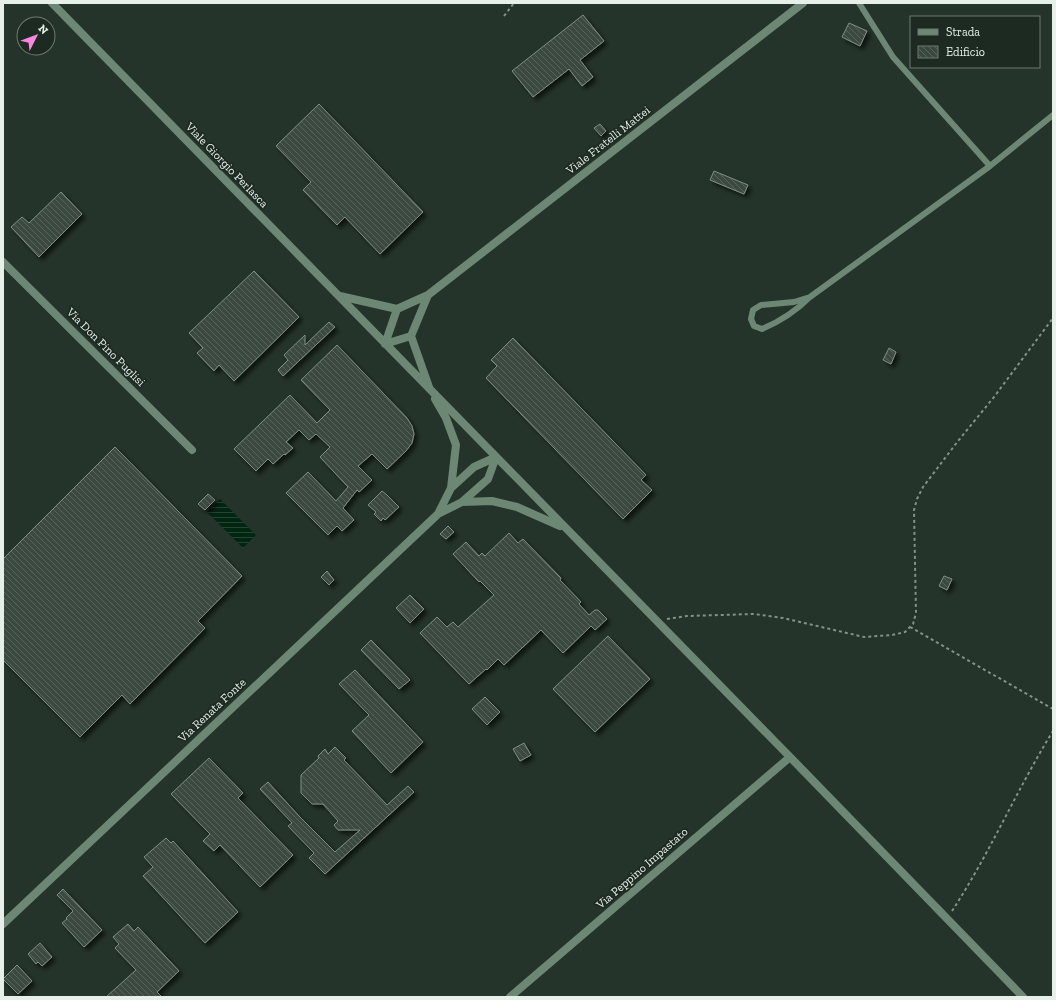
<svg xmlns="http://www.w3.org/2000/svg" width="1056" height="1000" viewBox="0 0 1056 1000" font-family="'Zilla Slab',serif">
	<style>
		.water { fill: url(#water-rules) }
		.building { fill: url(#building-back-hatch); stroke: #7e8f83; filter: url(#shadow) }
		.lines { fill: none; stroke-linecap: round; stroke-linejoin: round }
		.path { stroke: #849188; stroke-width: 2; stroke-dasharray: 3 3; stroke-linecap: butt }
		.lane { stroke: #6c8875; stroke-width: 6 }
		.street { stroke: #6c8875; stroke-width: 8 }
		.labels { text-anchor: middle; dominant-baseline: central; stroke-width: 3.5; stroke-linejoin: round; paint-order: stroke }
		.street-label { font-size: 12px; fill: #e6f0e9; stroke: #1c2a21 }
	</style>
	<defs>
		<pattern id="water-rules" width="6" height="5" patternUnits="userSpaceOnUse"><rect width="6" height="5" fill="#002511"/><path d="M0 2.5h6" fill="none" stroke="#254534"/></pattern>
		<pattern id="building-back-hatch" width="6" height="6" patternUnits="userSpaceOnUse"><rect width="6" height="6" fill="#3a493f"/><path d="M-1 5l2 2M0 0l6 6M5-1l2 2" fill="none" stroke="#56645b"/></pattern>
		<filter id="shadow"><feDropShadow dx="3.5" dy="3.5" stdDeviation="2" flood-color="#0009"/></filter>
	</defs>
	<rect width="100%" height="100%" fill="#25342a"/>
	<path class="water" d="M220,499l36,36 -13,13 -36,-36z"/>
	<path class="building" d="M583,15l21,26 -24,19 13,17 -11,9 -13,-17 -36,28 -21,-26z
		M849,23l18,8 -7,15 -18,-9z
		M319,104l104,108 -43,42 -35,-37 -8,8 -34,-35 8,-8 -35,-36z
		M600,124l6,7 -5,5 -7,-8z
		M714,171l34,14 -4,9 -34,-14z
		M61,192l21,22 -43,43 -28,-30 11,-10 7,6z
		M254,271l45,46 -65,64 -15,-16 -5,6 -17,-18 6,-5 -14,-15z
		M329,322l6,5 -52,49 -5,-6 10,-10 -4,-5 21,-20v10z
		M513,338l133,137 -5,5 11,10 -29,29 -137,-141 11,-12 -6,-6z
		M337,345l70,73 5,8 2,8 -2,9 -6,8 -19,18 -15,-15 -14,12 14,14 -13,12 -2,-2 -14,18 11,12 -12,11 -5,-5 -9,9 -42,-42 22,-21 28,29 12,-14 -28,-30 10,-10 -14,-13 -7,6 -10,-10 -13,12 7,6 -8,7 -1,-1 -11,10 -5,-5 -12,12 -22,-22 56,-54 27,28 13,-13 -29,-30z
		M889,348l7,4 -5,12 -8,-4z
		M115,447l127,129 -44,45 7,7 -75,76 -8,-9 -42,42 -77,-77v-101z
		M382,491l5,4 12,12 -14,13 -2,-2 -2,3 -7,-7 2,-2 -8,-7z
		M208,494l7,6 -10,10 -7,-6z
		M448,526l6,6 -8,7 -6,-5z
		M509,533l9,10 5,-4 38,39 -1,2 21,22 -2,2 10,11 6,-5h3l9,9 -12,11 -4,-4 -28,27 -22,-23 -37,35 -6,-6 -11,11 -1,-1 -17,15 -49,-51 17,-16 10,10 6,-5 5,5 36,-32 -14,-14 -1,1 -26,-28 13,-12 13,14 3,-3 3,3z
		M327,571l7,9 -5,5 -8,-8z
		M944,576l8,3 -5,11 -8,-4z
		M410,595l14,14 -14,14 -14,-15z
		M608,636l42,43 -55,53 -42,-43z
		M371,640l39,40 -11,9 -38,-39z
		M355,670l68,72 -32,31 -39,-42 17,-16 -30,-31z
		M485,697l15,15 -13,13 -15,-16z
		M524,743l7,12 -11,6 -7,-12z
		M335,747l11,11 -2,2 43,45 21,-19 6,6 -89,82 -16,-16 5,-5 -26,-27 4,-3 -32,-34 8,-7 31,34 36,36 25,-22h-22l-4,-5 4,-4 -15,-17h-11l-11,-11v-18l18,-17 -1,-2 7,-7 3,5z
		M209,758l34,35 -5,5 55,57 -33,32 -40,-42 -6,6 -11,-10 7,-7 -39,-40z
		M166,838l5,5 2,-2 65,71 -33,31 -62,-67 10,-9 -9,-10z
		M63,889l39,41 -18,17 -22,-24 5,-4 -1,-1 7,-7 -16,-16z
		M128,924l6,7 4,-4 41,44 -22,21 5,5h-56l30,-27 -21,-22 4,-4 -6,-7z
		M40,943l12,14 -10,9 -4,-4 -2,2 -8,-10z
		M17,965l15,16 -14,13 -15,-15z"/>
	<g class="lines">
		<path class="path" d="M504,16l10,-13
			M667,619l20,-3 67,-2 29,4 81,19 28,-2 13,-3 8,-8 3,-11 -2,-103 3,-11 6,-12 35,-46 36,-44 59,-79
			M910,627l143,82
			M952,911c38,-58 65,-122 101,-180"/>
		<path class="lane" d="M859,3l34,54 97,109
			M810,297l-16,5 -33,3 -8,5 -2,9 3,7 8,3c19,-8 34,-18 48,-32l180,-131 63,-51"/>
		<path class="street" d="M52,3l738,754 233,240
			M3,262l189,188
			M428,295l375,-292
			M340,296l57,13 31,-14 -17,41 18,51
			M385,344l12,-35
			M385,344l26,-8
			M435,399l11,19 10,27 -5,43 -13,26 24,-12 30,-1 25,6 43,19
			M451,488l23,-21 22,-10 -8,22 -26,23
			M3,924l435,-410
			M510,997l280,-240"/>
	</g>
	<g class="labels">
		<g class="street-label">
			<text transform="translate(608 140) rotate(-38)">Viale Fratelli Mattei</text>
			<text transform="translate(227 165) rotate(46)">Viale Giorgio Perlasca</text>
			<text transform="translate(106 347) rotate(45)">Via Don Pino Puglisi</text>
			<text transform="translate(212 710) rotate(-43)">Via Renata Fonte</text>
			<text transform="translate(642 868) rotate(-41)">Via Peppino Impastato</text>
		</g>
	</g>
	<rect width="1056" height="1000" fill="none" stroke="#e6f0e9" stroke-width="8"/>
	<rect x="910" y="16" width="130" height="52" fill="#1c2a21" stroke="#6d7971"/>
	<rect x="918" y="29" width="20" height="6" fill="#6c8875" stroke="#6d7971"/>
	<text x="946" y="36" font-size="12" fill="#e6f0e9">Strada</text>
	<rect x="918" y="46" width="20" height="12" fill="url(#building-back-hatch)" stroke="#6d7971"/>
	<text x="946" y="56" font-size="12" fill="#e6f0e9">Edificio</text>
	<g transform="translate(36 36) rotate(48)"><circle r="19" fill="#1c2a21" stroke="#6d7971"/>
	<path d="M0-3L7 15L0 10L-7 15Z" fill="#fc86e4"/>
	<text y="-6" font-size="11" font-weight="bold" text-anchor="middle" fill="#e6f0e9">N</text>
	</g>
</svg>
